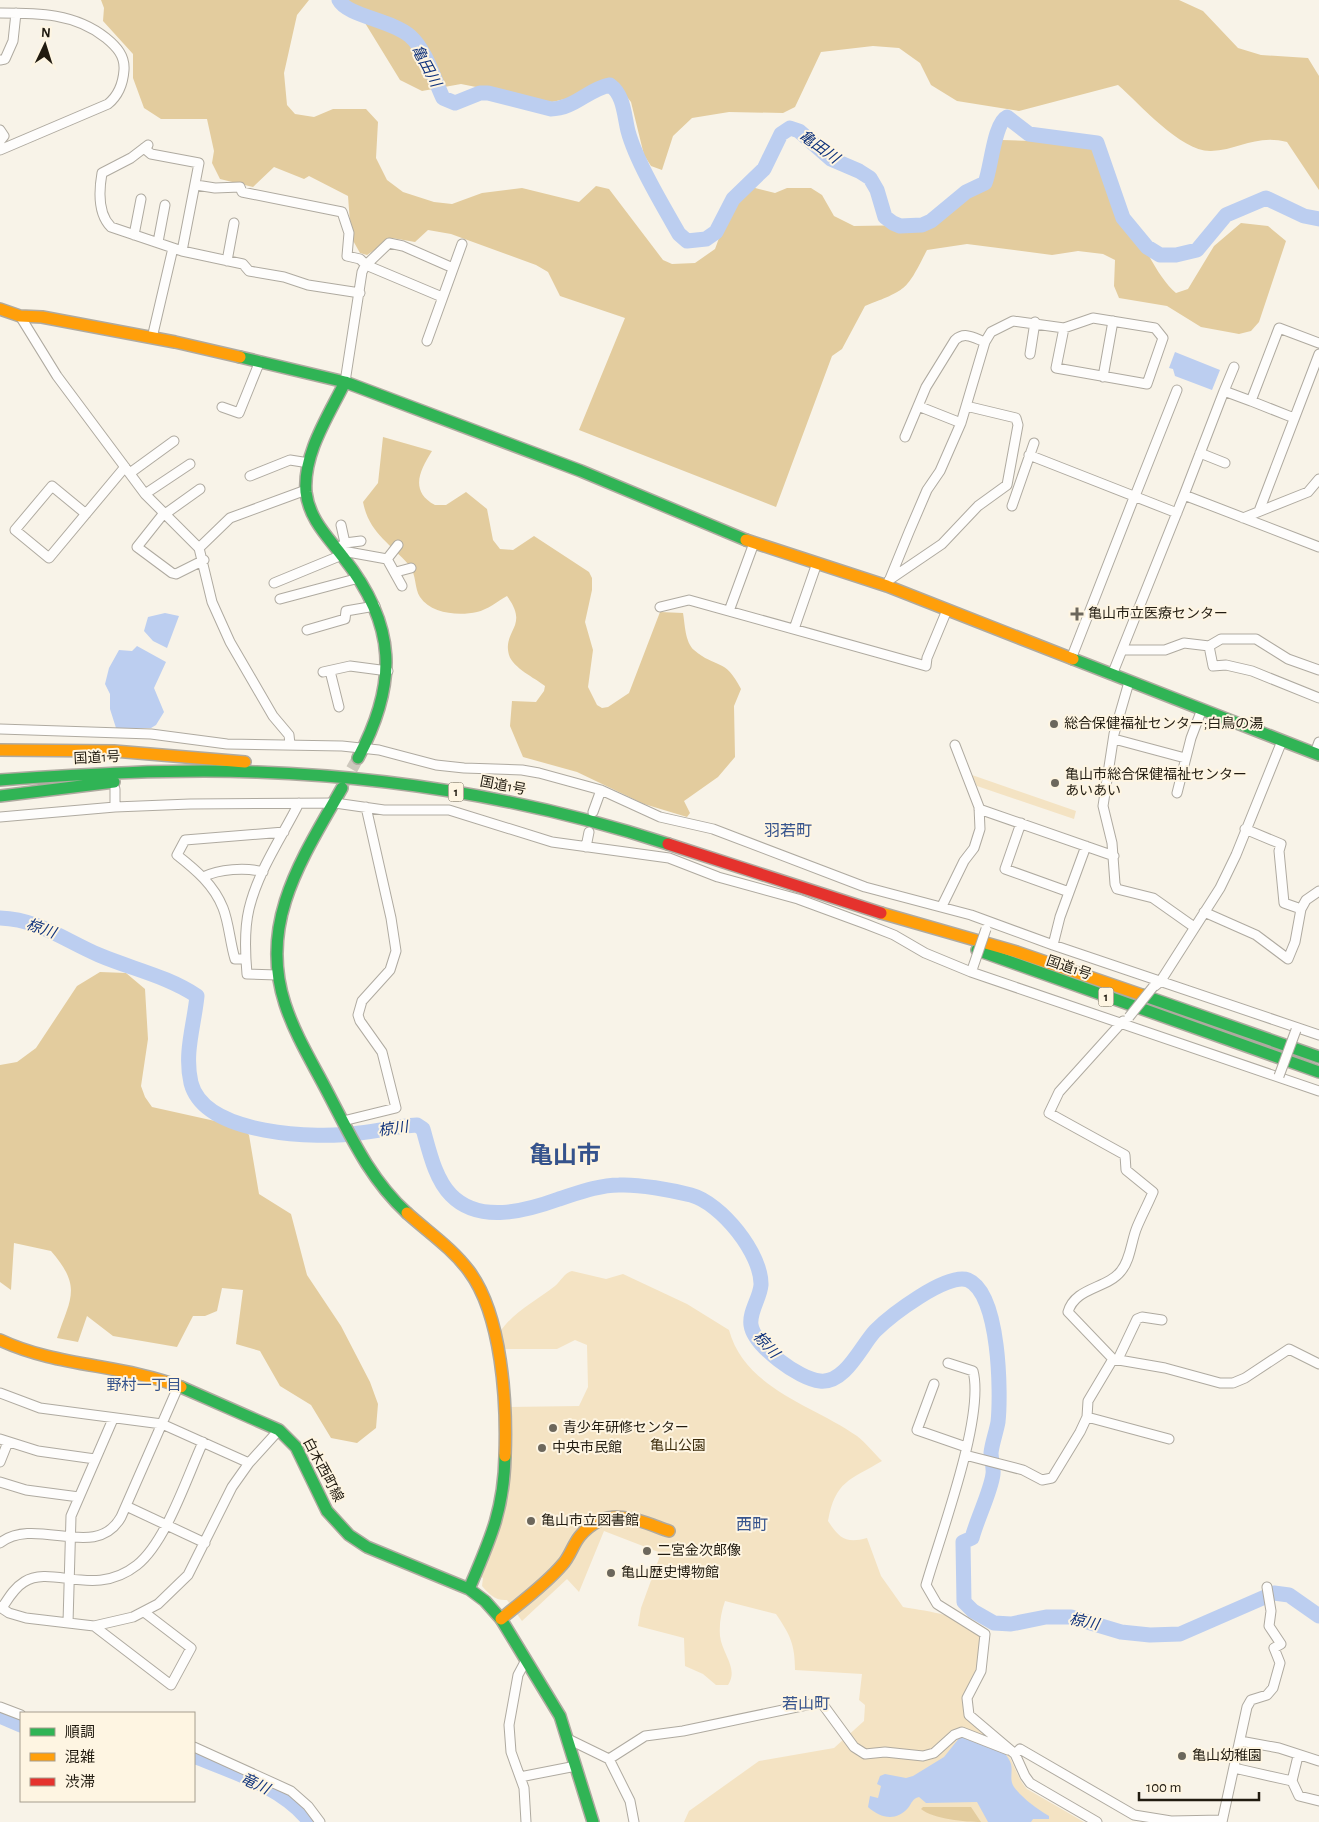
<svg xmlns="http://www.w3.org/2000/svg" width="1319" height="1822" viewBox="0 0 1319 1822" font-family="'Alegreya Sans','Noto Sans JP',sans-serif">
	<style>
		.green { fill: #f4e3c3 }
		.forest { fill: #e3cc9e }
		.water { fill: #bccef0 }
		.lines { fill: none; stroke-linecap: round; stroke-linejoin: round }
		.river { stroke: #bccef0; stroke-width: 15 }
		.secondary-tunnel { stroke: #cdc8bd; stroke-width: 12; stroke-dasharray: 12 6; stroke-linecap: butt }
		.street-casing { stroke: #afaaa0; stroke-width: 11 }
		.fast-casing { stroke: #afaaa0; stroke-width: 14 }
		.slow-casing { stroke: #afaaa0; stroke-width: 14 }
		.jam-casing { stroke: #afaaa0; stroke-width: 14 }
		.street { stroke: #fefdfc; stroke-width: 9 }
		.fast { stroke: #30b455; stroke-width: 11 }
		.slow { stroke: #ff9f0a; stroke-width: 11 }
		.jam { stroke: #e5322d; stroke-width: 11 }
		.street-bridge-casing { stroke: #afaaa0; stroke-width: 11; stroke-linecap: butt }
		.street-bridge { stroke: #fefdfc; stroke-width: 9 }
		.poi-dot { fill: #6c675c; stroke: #fef5e2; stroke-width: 2 }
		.labels { text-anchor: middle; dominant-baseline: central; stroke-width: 4; stroke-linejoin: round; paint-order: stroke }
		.shield { fill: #fef5e2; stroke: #635c4f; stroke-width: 1 }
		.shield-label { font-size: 12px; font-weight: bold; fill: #211b10 }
		.poi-label { font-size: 14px; fill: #211b10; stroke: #fef5e2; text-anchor: start }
		.street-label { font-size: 14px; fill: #211b10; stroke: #fef5e2 }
		.park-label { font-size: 14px; fill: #3d2d0c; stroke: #fef5e2 }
		.water-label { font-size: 15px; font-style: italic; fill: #10337c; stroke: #fef5e2 }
		.neighbourhood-label { font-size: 15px; fill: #36538c; stroke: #fef5e2 }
		.quarter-label { font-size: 16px; fill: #36538c; stroke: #fef5e2 }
		.town-label { font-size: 24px; font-weight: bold; fill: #36538c; stroke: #fef5e2 }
	</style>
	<rect width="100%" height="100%" fill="#f8f3e8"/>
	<path class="green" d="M972,775l104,36 -2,8 -97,-33z
		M572,1271l34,8 17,-5 64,30 42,26c16,59 84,75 128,106 9,7 17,17 25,25 -32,19 -47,20 -54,60 11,17 18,23 39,17l14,38 22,31c28,5 59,7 78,30l-5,38 -12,28c15,17 35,34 46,55 6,11 8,21 17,31l57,33h-400l5,-11 70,-50 75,-13 30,-27 1,-16 -6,-5 3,-26 -67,-4c0,-26 -5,-35 -19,-56l-51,-13c-4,12 -6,23 -5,35 2,18 19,32 8,49h-12l-13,-11 -18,-8 -1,-28 -46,-12 3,-18 20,-55 -57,-22 -25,61 -12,-13 -45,42 -15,-21c-12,1 -18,-6 -25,-14l1,-8 -3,-2 14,-34 14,-135 71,-1 9,-19 -1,-42 -12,-5 -18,9h-55l-2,-17c14,-21 36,-31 55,-46 6,-5 9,-13 17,-15z"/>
	<path class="forest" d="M101,0h208l-12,15 -13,58 3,32 8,9 19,3 19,-8h33l12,13 -2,36 11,22 16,12 31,10 18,2 30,-11 40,-5 57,14 17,-16 13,3 54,71 9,4 23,-1 20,-14 17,-46 19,-16 24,6 12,-5h24l11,7 12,21 20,10 61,-1 64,-41 23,-44 99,3c16,39 45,125 75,150l12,-4 26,-43 27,-23 27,3 18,15 -27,81 -8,9 -12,3 -38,-7 -34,-21 -48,-8 -5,-12 1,-26 -12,-6 -25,-3 -26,4 -85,-11 -40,6c-21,41 -19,39 -62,56l-23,43 -10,7 -56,151 -197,-77 46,-112 -65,-22 -12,-24 -12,-7 -85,-31 -23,-4 -13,12 -23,-4 -25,17 -7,-2 -9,-16 -3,-41 -39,-20 -5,3 -30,-12 -21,20 -33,-8 -8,-16 2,-12 -7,-32h-46l-17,-11 -11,-30v-24l-30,-33 1,-13z
		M339,0h840l24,11 35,37 23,7 47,3 11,18v114l-32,-48c-31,-8 -48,8 -76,9 -30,1 -71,-47 -93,-66l-99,26 -62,-10 -26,-16 -11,-22 -21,-15 -26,-2 -52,6 -26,55 -12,6 -54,-1 -37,6 -19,18 -11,34 -11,-4 -7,-11 -13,-53 -8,-10h-27l-44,10 -91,-18 -39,7 -22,-11 -46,-75z
		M383,437l49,14c-12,19 -23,40 3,54h11l20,-13 21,17 6,31 7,9 13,1 21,-14 55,36 3,6v12l-7,32 8,28 -5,37 9,18 5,3 6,-1 21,-14 31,-81 23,1c2,11 2,29 11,37 22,19 31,7 47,39l-7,17 1,51 -17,20 -34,24 6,12 -3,4 -43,-13 -67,-32 -54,-15 -13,-31 2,-25 24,1 8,-11 1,-5c-10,-8 -32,-18 -36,-31 -7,-25 21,-28 -2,-59 -9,5 -20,14 -30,16 -18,4 -46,2 -57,-15 -6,-9 -3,-22 -11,-32 -19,-22 -40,-32 -46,-63l15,-19z
		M100,972l26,1 19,16 3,50 -7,47 4,11 7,10 90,20 7,8 10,59 32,20 16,61 34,51 29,56 8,22 -2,24 -19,15 -26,-5 -20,-33 -31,-19 -20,-35 -24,-7 7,-54 -21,-2 -5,23 -12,5h-12l-16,31 -64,-11 -26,-20 -9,26 -21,-4c14,-41 25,-51 -6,-87l-37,-8 -3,47 -11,-8v-217l17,-3 19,-14 41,-62z
		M923,1807h48l10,15c-15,0 -48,-3 -60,-13z"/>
	<path class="water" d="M1175,352l45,18 -8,20 -37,-14 -2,-7 -4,-1z
		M165,613l14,3 -12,32 -14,-7 -9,-10 4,-14z
		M137,646l29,16 -12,26 10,24 -8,13 -5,3h-35l-6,-19v-15l-5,-10 4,-16 10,-18 13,1z
		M960,1737c17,0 46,9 51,27 2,8 -2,16 3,23 9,12 22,21 35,29v3h-16l-2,3h-43l-11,-20 -51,1 -7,-6c-7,2 -7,6 -11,11 -12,14 -28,10 -40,-1l2,-11 8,2 3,-12 -4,-2 3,-8 5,-2 21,4 7,-2 31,-19z"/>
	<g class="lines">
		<path class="river" d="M339,0c8,16 53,20 71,36 16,14 24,43 33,62l12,5 25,-10h8l63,16c23,0 37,-20 59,-24 14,10 14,30 18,46 8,30 35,75 51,103l8,7 19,-2 10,-7 17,-33 31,-30 17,-35 9,-6 9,3 32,28 28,12 11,7 7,12 8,27 8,6 7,3 22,-1 9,-4 35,-29 19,-9c6,-14 9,-60 22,-66l22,17 68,9 26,75 24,29 13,8h16l21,-5 29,-35 40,-17 38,18 15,3
			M0,918c38,1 66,23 99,37 33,14 68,21 98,41 -3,30 -13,57 -6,87 14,53 126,56 169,50 19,-2 37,-7 57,-8l6,4c6,21 12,50 28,66 28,29 75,16 108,4 19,-6 40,-14 60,-14 20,-1 52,5 72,10 30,8 71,59 70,90 -1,13 -12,27 -10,40 3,21 48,54 69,56 25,3 41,-35 55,-50 15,-15 72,-59 93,-51 32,13 33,114 30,142 -2,11 -6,21 -7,31 0,7 3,14 2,21 -2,17 -16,45 -21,64l-9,4 1,60 9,9 21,12 17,1 35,-7h25l50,15 29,3 30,-1 94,-41 15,2 30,21
			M0,1716l21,9
			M194,1756c39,16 89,31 116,66"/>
		<path class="secondary-tunnel" d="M343,785l15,-27"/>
		<defs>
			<path id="street" d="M0,13c38,0 75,0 106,25 11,9 19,18 18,32 -1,14 -5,25 -16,34l-108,46
				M0,60l5,-1 8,-18 3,-28
				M0,130l4,6 -4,5
				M148,145l-17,13 -29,15c-3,17 -4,41 9,54l71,24 61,13 6,7 35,6 24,8 52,8
				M144,148l7,6 48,9 -17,88
				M196,185l19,3 25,-1 2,5 100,20 7,21 -2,23 13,3 6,6 76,32
				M134,235l7,-36
				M158,242l7,-37
				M227,261l7,-38
				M20,316l37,60 88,118 54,54 13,54 18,40 43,74 16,19 1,9
				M152,338l21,-90
				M427,341l35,-97
				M1319,343l-40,-15 -28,73 -27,-10 -40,104 135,52
				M1030,354l5,-32
				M1103,377l10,-56
				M345,382l17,-110 3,-6 24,-23 14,3 50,22
				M1224,391l10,-24
				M1251,401l43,17
				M918,406l43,17
				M222,407l17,6 21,-52
				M905,437l21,-50 29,-47c10,-9 19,-2 30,2
				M1200,453l25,10
				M1029,455l148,58
				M130,473l44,-32
				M250,476l40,-16 19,3
				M145,494l45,-30
				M1135,496l42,-106
				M1012,506l22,-63
				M1259,511l60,-157
				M164,513l-27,34 35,26 4,1 28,-14
				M86,514l-34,-28 -37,44 34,28 76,-91
				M165,514l35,-25
				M1243,518l65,-26 11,-13
				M345,543l16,-2
				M199,548l31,-30 76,-28
				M337,549l8,-6 -4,-18
				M337,550l50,9 15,27
				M387,559l11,-14
				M396,572l15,-4
				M889,580l53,-36 36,-38 29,-21 11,-60 -2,-7 -50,-12
				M274,583l68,-28
				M887,586l22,-54 18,-42 13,-19 21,-48 24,-81 6,-10 22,-11 51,7 29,-10 62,10 8,10 -16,46 -91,-16 8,-40
				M280,599l79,-21
				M660,607l29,-7 237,66 1,-8 20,-48
				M729,611l25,-68
				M794,629l23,-66
				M307,630l38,-11 1,-8 29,-5
				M1209,646l12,-7h35l32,20 31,11
				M1122,650h43l19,-7 25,3 4,20 13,-1 26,6 67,27
				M1071,659l64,-164
				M330,671l9,36
				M323,672l27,-6 38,5
				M1112,675l72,-180
				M1129,682l-15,52 -11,72 9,37 3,41 2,5 36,9 41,29
				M0,729l151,5 76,10 115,2 37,4 57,15 28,3 58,2 17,3 62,17 59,27 53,12 152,58 106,28 82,30 266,90
				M1114,739l71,19
				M1315,753l4,-11
				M1177,793l14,-55 11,-29
				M115,807v-18
				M979,809l135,47
				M593,812l8,-22
				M0,817l115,-10 75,-3 145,-1 49,7h65l103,32 117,16 49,19 80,22 68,25 28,11 31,18 46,19 348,119
				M1021,823l-16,46 64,23
				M586,847l3,-15
				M203,877c16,-8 43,-10 60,-5
				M942,906l22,-45 10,-13 6,-19 -1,-22 -24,-62
				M1301,909l5,-9 13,-9
				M1204,912l52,23 32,24 7,-17 6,-33 -17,-6 -5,-52 2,-7 -36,-15
				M1053,945l7,-28 26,-71
				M246,959h-11c-5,-16 -6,-36 -12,-51 -9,-23 -27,-38 -46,-53l8,-15 99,-8
				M277,975l-30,-1c-2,-22 -3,-44 2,-65 9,-38 33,-72 50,-106
				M1155,986l5,-4 60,-94 16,-33 46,-114
				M1123,1021l-64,71 -10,21 76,42 1,15 27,22c-5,12 -11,23 -16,35 -6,14 -6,32 -16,44 -14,18 -46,16 -53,41l45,47 52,9 55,15h13l12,-5 44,-29 30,15
				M343,1121l53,-13 -14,-56 -22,-31 -2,-6 4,-14 28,-31 6,-19 -5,-33 -25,-111
				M1118,1359l19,-40 5,-2 20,3
				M948,1363l25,8c12,46 -33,165 -47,214l11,19 48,30 -4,37 -14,27 2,17 46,39 10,22 5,7 67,39
				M934,1384l-17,46 49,17
				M0,1393l40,15 122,16 87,39
				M1087,1417l82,22
				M0,1439l38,12 57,8
				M965,1455l58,15 19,10 10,-2 28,-46 7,-15 1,-16 25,-42
				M0,1462l8,-20
				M0,1482l26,8 53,7
				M126,1506l79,37
				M0,1543c36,-28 96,19 121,-26l57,-130
				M0,1607l9,6 17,5 68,8 39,-9 25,-13 30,-29 44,-88 17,-24 30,-33
				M2,1608c6,-9 12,-20 22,-26 28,-18 70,17 113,-17 29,-23 50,-88 66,-123
				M68,1623l3,-107 42,-97
				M94,1626l77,59 20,-37 -47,-36
				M526,1660l-8,15 -9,50 2,27 13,36 2,34
				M0,1707l21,8
				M568,1739l41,20 21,42 4,21
				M1240,1741l39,7 40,13
				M194,1747l97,44 17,15 12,16
				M1015,1754l5,-5 114,66 37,6 51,-1
				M609,1759l36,-23 38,-5 138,-29 33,45 11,7 20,-2 38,4 11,-3 20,-18 8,-3 46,18
				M1234,1768l58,13 7,15 20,5
				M520,1777l56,-11
				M1292,1781l6,-25
				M1222,1822l25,-115 4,-7 16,-5 6,-7 7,-25 -6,-15 7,-4 -12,-18 2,-15 -4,-24"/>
			<path id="fast" d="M240,357l105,25 236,89 165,69
				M345,382c-16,33 -42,71 -39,110 3,27 22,45 37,65 54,68 55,126 15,201
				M1073,659l246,96
				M0,780c85,-6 171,-11 257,-8 139,5 279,29 411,72
				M342,788c-39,69 -84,134 -57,216 10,31 28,60 43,89 23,44 42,86 79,120
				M0,796l114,-14
				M977,950l342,122
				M1142,995l177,62
				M181,1387l98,43 17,17 31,64 22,24 18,12 102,42 16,12 16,18 59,97 33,106
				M469,1589c21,-49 35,-79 36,-133"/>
			<path id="slow" d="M0,309l20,7 22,1 133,25 65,15
				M746,540l141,46 186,73
				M0,750l114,1 131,11
				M881,913l136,39 125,43
				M407,1213c21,19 45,35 62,58 33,44 38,131 36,185
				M0,1340c57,27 122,24 181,47
				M501,1619c20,-17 44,-34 61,-54 8,-8 11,-21 18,-29 27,-32 57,-16 89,-5"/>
			<path id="jam" d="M668,844l213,69"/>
		</defs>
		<use href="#street" class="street-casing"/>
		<use href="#fast" class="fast-casing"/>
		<use href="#slow" class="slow-casing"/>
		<use href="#jam" class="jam-casing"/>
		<use href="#street" class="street"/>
		<use href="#fast" class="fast"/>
		<use href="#slow" class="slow"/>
		<use href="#jam" class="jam"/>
		<defs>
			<path id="street-bridge" d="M973,967l13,-38
				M1129,1017l24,-30
				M1279,1076l17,-46"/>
		</defs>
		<use href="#street-bridge" class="street-bridge-casing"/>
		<use href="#street-bridge" class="street-bridge"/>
	</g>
	<g class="poi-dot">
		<path d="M1074.5 606.5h5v5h5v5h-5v5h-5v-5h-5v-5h5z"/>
		<circle cx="1054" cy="724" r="5"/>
		<circle cx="1055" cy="783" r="5"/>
		<circle cx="553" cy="1428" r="5"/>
		<circle cx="542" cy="1448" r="5"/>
		<circle cx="531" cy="1521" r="5"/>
		<circle cx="647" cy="1551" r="5"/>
		<circle cx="611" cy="1573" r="5"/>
		<circle cx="1182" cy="1756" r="5"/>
	</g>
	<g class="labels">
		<g class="shield">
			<rect x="448.5" y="782.5" width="15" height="19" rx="4"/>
			<rect x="1098.5" y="987.5" width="15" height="19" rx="4"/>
		</g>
		<g class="shield-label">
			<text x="456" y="792">1</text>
			<text x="1106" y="997">1</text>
		</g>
		<g class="poi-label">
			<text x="1088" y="614">亀山市立医療センター</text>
			<text x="1064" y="724">総合保健福祉センター;白鳥の湯</text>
			<text x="1065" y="775">亀山市総合保健福祉センター<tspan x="1065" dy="16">あいあい</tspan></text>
			<text x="563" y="1428">青少年研修センター</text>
			<text x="552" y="1448">中央市民館</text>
			<text x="541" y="1521">亀山市立図書館</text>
			<text x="657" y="1551">二宮金次郎像</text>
			<text x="621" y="1573">亀山歴史博物館</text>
			<text x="1192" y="1756">亀山幼稚園</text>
		</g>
		<g class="street-label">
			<text transform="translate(97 758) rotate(-3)">国道1号</text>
			<text transform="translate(503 786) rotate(11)">国道1号</text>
			<text transform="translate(1069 968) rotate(19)">国道1号</text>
			<text transform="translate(323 1470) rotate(62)">白木西町線</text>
		</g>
		<g class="park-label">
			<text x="678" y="1446">亀山公園</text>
		</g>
		<g class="water-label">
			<text transform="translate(426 66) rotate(62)">亀田川</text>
			<text transform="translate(819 147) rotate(36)">亀田川</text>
			<text transform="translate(41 929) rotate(19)">椋川</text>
			<text transform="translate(393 1129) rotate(-8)">椋川</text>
			<text transform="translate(766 1345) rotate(47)">椋川</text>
			<text transform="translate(1084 1622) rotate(12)">椋川</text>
			<text transform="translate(255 1784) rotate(25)">竜川</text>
		</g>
		<g class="neighbourhood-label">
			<text x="144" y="1385">野村一丁目</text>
		</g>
		<g class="quarter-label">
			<text x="788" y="831">羽若町</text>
			<text x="752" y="1525">西町</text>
			<text x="806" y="1704">若山町</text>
		</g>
		<g class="town-label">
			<text x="565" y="1156">亀山市</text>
		</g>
	</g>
	<rect x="20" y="1712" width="175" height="90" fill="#fef5e2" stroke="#a69e8e"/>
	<rect x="30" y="1728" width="25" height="8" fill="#30b455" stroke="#a69e8e"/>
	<text x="65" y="1737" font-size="15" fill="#211b10">順調</text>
	<rect x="30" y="1753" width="25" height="8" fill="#ff9f0a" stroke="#a69e8e"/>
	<text x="65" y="1762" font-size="15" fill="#211b10">混雑</text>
	<rect x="30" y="1778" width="25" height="8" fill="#e5322d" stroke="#a69e8e"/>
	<text x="65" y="1787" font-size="15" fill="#211b10">渋滞</text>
	<g transform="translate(45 45) rotate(4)" stroke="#fef5e2" stroke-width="4" paint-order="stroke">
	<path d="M0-4L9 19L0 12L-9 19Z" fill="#211b10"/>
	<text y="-8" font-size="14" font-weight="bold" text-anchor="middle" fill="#211b10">N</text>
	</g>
	<path d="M1139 1792v8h120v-8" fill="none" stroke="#211b10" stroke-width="2.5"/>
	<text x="1146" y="1792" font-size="15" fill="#211b10" stroke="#fef5e2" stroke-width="4" paint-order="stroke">100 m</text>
</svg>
